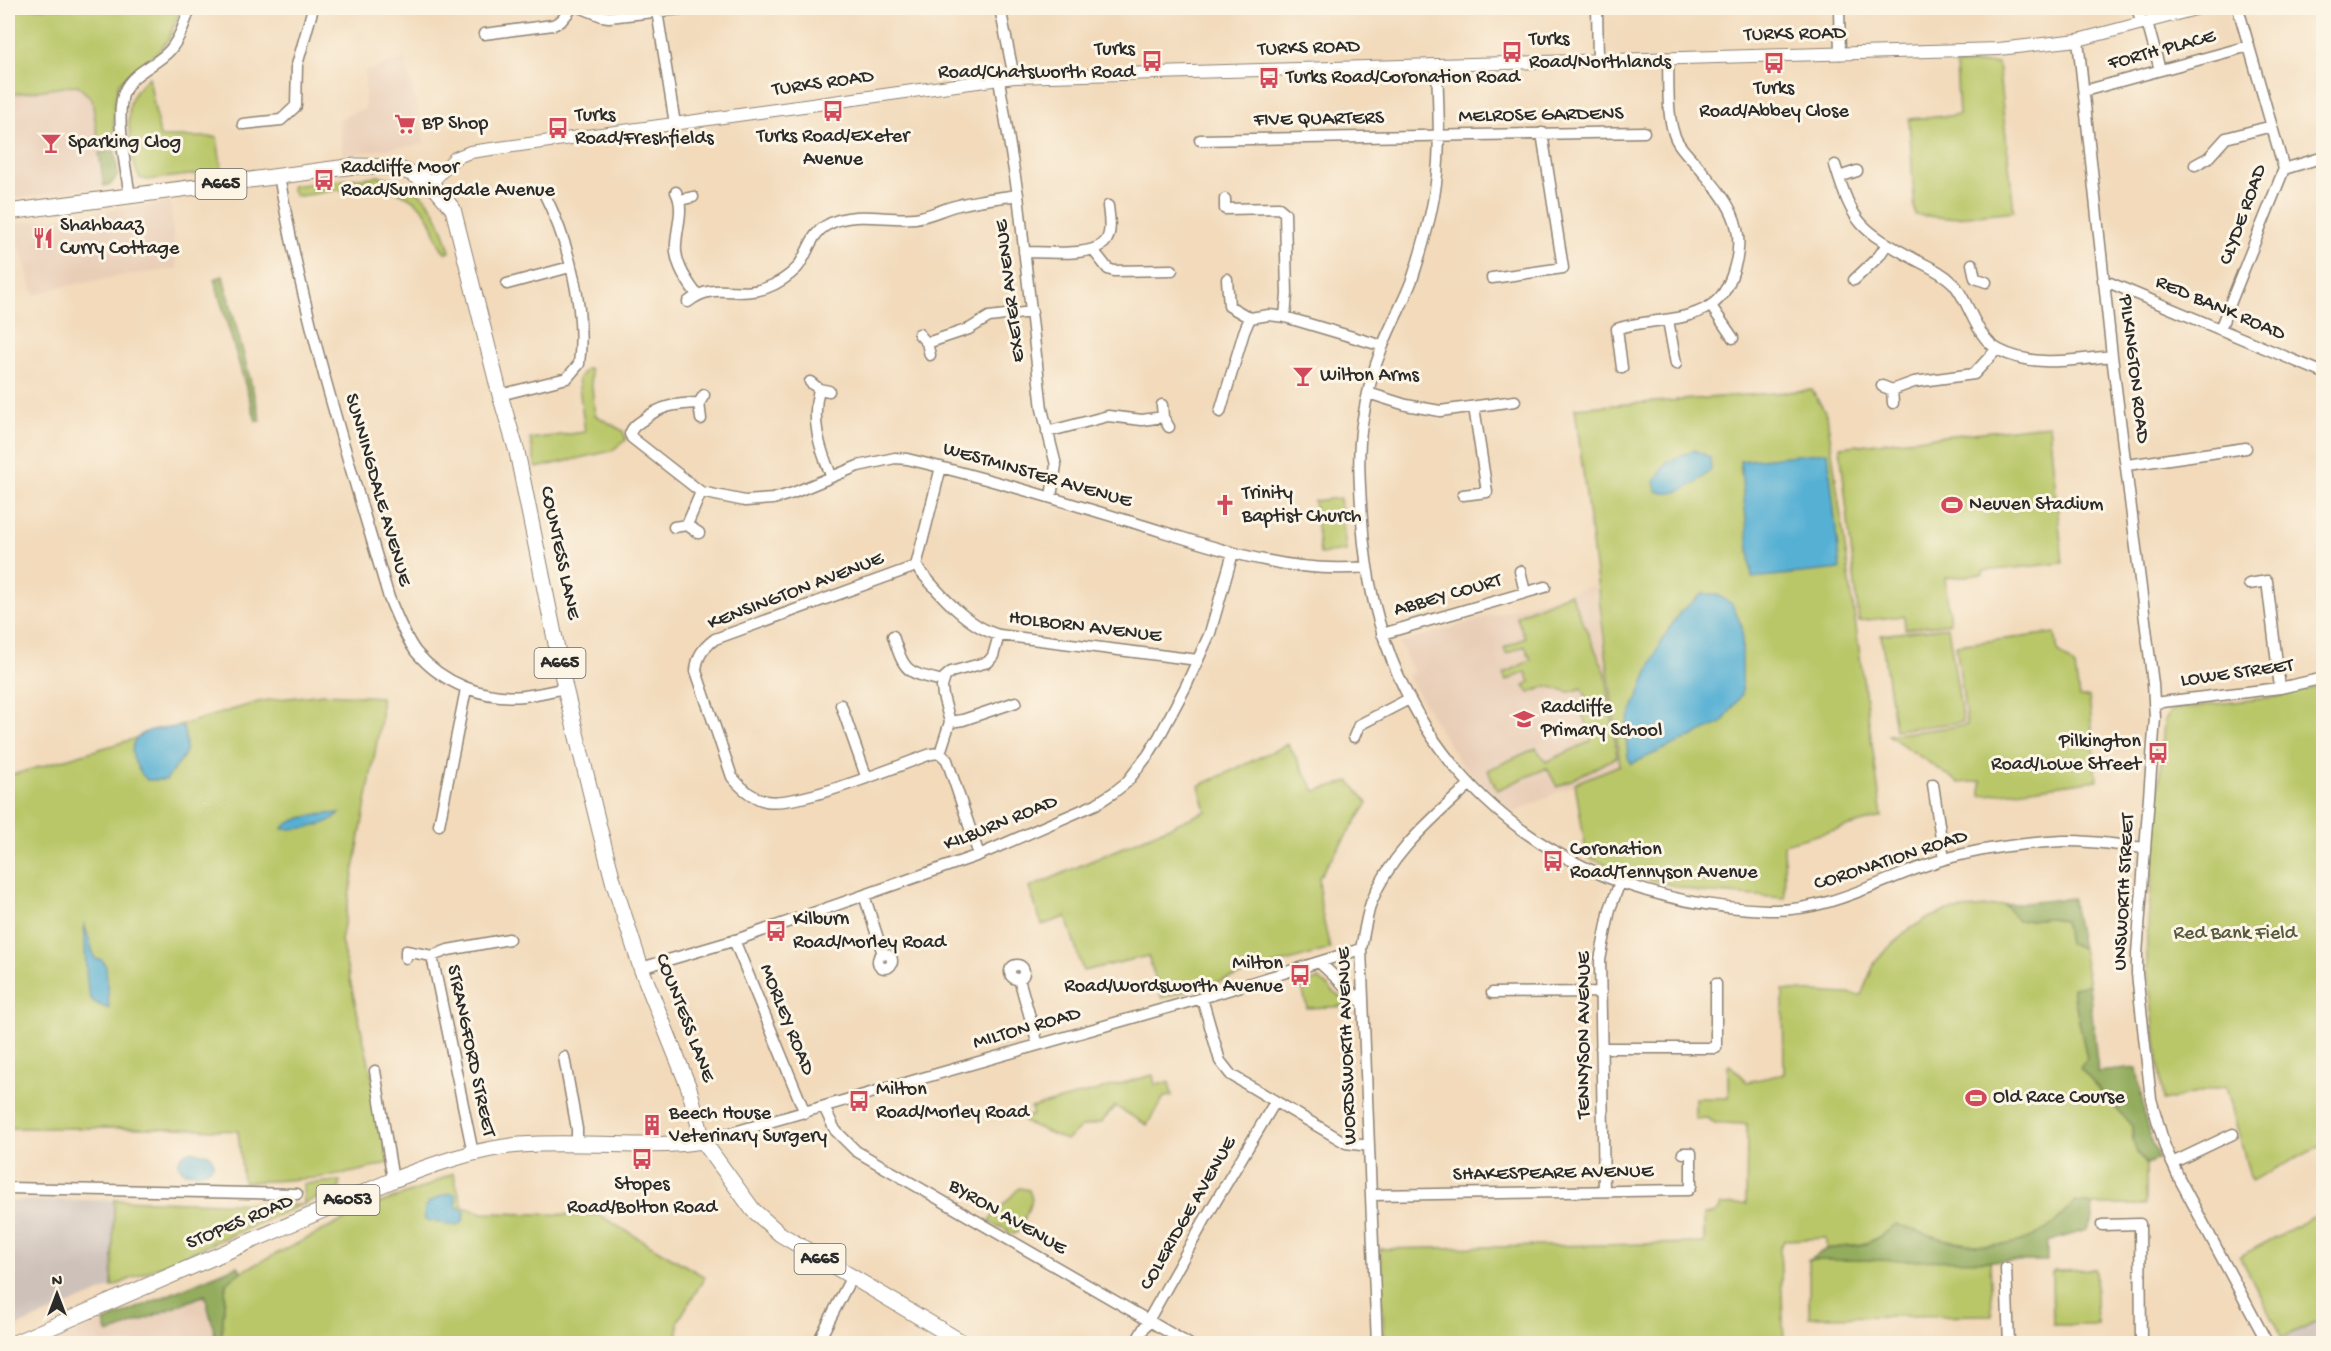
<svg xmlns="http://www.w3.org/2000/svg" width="2331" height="1351" viewBox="0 0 2331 1351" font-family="'Gochi Hand',sans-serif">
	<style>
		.built { fill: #e9ceb7 }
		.industrial { fill: #cec1ba }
		.green { fill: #bac769; stroke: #72794a; stroke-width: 1.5 }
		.forest { fill: #93ac5d; stroke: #5f6c44; stroke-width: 1.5 }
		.water { fill: #57b0d4; stroke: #416e80; stroke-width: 1.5 }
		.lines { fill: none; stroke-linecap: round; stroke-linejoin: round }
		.minor-casing { stroke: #8e8273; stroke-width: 13 }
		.tertiary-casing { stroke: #8e8273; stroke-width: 14 }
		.primary-casing { stroke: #8e8273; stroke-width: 17 }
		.minor { stroke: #fff; stroke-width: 10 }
		.tertiary { stroke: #fff; stroke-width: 12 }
		.primary { stroke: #fff; stroke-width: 15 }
		.labels { text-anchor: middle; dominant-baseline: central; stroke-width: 6; stroke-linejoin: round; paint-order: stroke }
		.shield { fill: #fcf5e5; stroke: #6a6863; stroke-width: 1.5 }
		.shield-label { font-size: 18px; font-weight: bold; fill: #2b2b2b }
		.street-label { font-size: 20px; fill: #2b2b2b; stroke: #fcf5e5 }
		.poi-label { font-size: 20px; fill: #2b2b2b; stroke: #fcf5e5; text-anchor: start }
		.park-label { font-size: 20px; fill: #565a3e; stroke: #fcf5e5 }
	</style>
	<rect width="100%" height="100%" fill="#fcf5e5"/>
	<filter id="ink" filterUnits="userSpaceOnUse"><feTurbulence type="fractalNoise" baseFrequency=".0167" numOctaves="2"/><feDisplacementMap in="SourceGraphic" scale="12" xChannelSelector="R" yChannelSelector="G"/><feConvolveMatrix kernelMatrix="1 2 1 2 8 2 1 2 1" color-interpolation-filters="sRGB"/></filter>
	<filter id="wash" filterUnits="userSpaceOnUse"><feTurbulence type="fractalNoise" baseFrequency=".008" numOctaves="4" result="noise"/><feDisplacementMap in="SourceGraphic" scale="24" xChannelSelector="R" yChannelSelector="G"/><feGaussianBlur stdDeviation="1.35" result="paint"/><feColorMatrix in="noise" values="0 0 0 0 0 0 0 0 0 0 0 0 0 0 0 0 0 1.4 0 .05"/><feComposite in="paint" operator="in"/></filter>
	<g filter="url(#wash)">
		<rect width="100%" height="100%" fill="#f2dabb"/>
		<path class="built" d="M405,58l20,86 -82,11 -4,-36 26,-11v-37z
			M77,85l15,14 6,41 11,-2 5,-6 1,19 -16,2 5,33 -96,13v-104z
			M170,202l7,67 -59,7 -57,11 -27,8 -21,-71z
			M1594,585l26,179 -107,49 -53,-50 -53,-88 6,-2 -13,-30z
			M205,1295l12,48 -168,1 55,-22 4,12z"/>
		<path class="industrial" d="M114,1200l-2,87 -104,43v-129z
			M2323,1318v25h-43l-2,-4z"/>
		<path class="green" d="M8,8h173l-12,31 -11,13 -39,31 -5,24v25l-5,6 -11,2 -6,-41 -15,-14 -69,10z
			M1998,63l16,148 -66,7 -33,-3 -6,-96 50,-4 -3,-50z
			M149,77l11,60h57l5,34 -75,9 -7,-2c-9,-13 -13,-58 -10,-75 3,-11 11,-19 19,-26z
			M380,176c46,9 59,35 70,76l-4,1c-11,-9 -10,-25 -18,-37 -27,-44 -88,-25 -129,-20l-4,-1 -4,-6 1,-3z
			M586,369h4l5,46 28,16 3,9 -15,11 -75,17 -6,-29 55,-7 -7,-53z
			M1812,390l15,25 55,402 -98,27 1,54 -86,-6 -63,-16 -49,-19 -12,-74 45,-18 -45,-357z
			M2049,425l14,138 -80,8v3l-38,4 5,45 -45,6 -1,-13 -45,5 -19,-174z
			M1340,498l6,53 -26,3 -6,-53z
			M1570,593l36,81 11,83 -60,30 -10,-19 -50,22 -9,-20 48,-22 10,14 45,-21 1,-7 -14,-27 10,-6 -6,-13 -12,4 -23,-6 -18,7 -5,-8 6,-3 -4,-10 -20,9 -3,-7 28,-14 -6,-14 -19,8 -2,-6 21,-10 -9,-22z
			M1948,627l15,95 -68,8 -14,-95z
			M2055,633l3,18 17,16 4,30h10l8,83 -116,16v-15l-22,2 -71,-48 79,-10 -11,-80z
			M2323,686v459l-72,36 -25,-95 -63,15 -16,-135v-30l17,-214 6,-11 6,-2 99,-12z
			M324,694l57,3v22l-40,222 32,140 15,82c-47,16 -96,17 -145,19l-5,-51 -64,-3h-166v-352l254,-75z
			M1288,744l27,47 34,-10 19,22 -49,74 2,32 9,40 -168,49 -14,-42 -65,15 -17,-54 -24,8 -13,-37 177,-77 -7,-25z
			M2005,905l13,16 30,-3 16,2 4,22 14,6 7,37 -17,3 15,71 -7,9 52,58 1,14 4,13 9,11v41h-54l-17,-3c-9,9 -17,19 -27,26 -48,33 -102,13 -152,-4 -25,22 -38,21 -70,25v-11l-41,2 -5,7 4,96h-400l-4,-94 324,-6v-29h9l7,-5v-4l26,-1 1,-80 -32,-1 -8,-5 -12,1v-21h33v-32l2,-1 17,17 37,-8 -1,-84 78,5 15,-35 29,-28 21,-13 21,-8z
			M1319,979l31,27 -43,2 -6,-25z
			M1153,1075l2,10 14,-3 3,14 -8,1 -17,28 -32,-19 -13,16 -20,5 -16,13 -42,-18 -1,-4 10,-3 -2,-7z
			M453,1173l10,34 20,6 116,2 106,62 -27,44v22l-457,1 5,-62 16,-11 130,-65 53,-19z
			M340,1181v7l-228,99 2,-87 190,5 -1,-21z
			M1019,1188l10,2 3,9 -11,29 1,1 -8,5 -7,-1 1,-3 -18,-7v-4z
			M2323,1212v106l-41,20 -42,-82z
			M1809,1260h181l2,55 -183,2z
			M2095,1269l2,56h-44l-1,-53 2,-2z"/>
		<path class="forest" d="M115,151l3,24 -7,9 -7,2 -5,-33z
			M223,276l38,145h-5l-42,-142z
			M2072,898l10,50 -14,-5 -4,-23 -16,-2 -30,3 -13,-16z
			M2089,985l9,87 39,-4 9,55 12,36 -11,5 -10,-11 -4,-13 -1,-14 -52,-58 7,-10 -15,-71z
			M2075,1202l17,3 1,14 -7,11 -39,12v19l-238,-1 17,-11 40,-5 17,-9 13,-11c50,17 104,37 152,4 10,-7 18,-17 27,-26z
			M237,1266l5,5 -16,12 -5,60h-4l-12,-48 -97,39 -4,-12z"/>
		<path class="water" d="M1694,450l16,7 1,13c-13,12 -35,30 -54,21l-2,-10 12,-19z
			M1828,452l12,117 -88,9 -12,-117z
			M1702,594h14l16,10 10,23v67l-20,29 -91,41 -3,-7 -3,-29 35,-85 20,-31z
			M178,727h5c8,33 -1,28 -17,53h-19c-10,-10 -24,-34 -6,-45 9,-7 25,-7 37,-8z
			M340,813c-14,15 -38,16 -58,16 10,-13 42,-15 58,-16z
			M84,923l11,36 7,1 4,7 3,42c-5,-2 -14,-5 -17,-9 -8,-8 -6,-62 -8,-77z
			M190,1151l19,3 5,8c-5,13 -18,11 -30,10l-6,-8c2,-8 5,-11 12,-13z
			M453,1193l3,3v10l9,5 -2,10 -6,5 -32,-6c0,-4 -1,-8 0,-11 2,-9 20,-15 28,-16z"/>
	</g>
	<g filter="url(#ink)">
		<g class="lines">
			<defs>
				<path id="minor" d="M582,8l20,8 7,1 80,-9
					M1000,8l14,69
					M1597,8l1,51
					M1839,8l1,46
					M2137,8l5,16
					M657,11l18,113
					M2147,22l13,48
					M484,34l69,-9 8,-4 11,-13
					M2078,40l34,316 41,328 2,34 -18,236v20l14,125 14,48 14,31 89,166
					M1437,65c1,39 4,79 -1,118 -4,32 -13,63 -23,94 -8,23 -21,45 -30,68 -10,25 -17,52 -21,79 -5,32 -2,64 0,96 14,231 177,382 406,390 65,2 118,-34 177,-51 38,-11 79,-16 118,-18 27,-1 54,4 81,7
					M999,80l19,115 24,214 14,56 -5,32
					M2084,91l165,-45
					M243,124l38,-4 15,-14 1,-41 16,-57
					M1200,140l444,-8
					M1835,165c19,63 27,65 83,96 12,6 25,12 35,22 17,19 22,54 46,67 34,18 76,10 113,6
					M2195,165l13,-7 18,-20 46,-12
					M2284,169l40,-12
					M279,175c24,144 69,283 110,423 8,18 15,38 27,54 26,31 68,48 108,44 14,-2 28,-5 41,-8
					M1839,177l18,-6
					M676,192c10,19 -2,40 0,60 2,17 12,30 21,43
					M130,196c-4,-25 -16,-85 -5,-106 9,-19 32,-25 45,-40 10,-12 15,-28 20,-42
					M1225,199v10l54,-1 6,5 2,81 -2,23
					M680,200l13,-3
					M1093,250l15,19 6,2 58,-1
					M1024,252c19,0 74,6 83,-13 5,-9 2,-23 1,-33
					M1972,264l3,14 11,4
					M1492,278l71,-10 -21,-135
					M1227,279l2,27 21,12
					M1854,280l25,-24 8,-12
					M2103,280l221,93
					M507,284l63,-17
					M688,302c27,-22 48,-3 78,-14 11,-4 23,-12 31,-20 12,-15 13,-35 32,-44 25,-14 59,-3 86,-6 16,-2 29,-10 44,-13 19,-5 39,-7 59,-10
					M1711,306l22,32
					M1668,320l8,44
					M2220,329l64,-160 -46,-161
					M919,334l8,9 3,12
					M927,343l42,-14 20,-12 43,-5
					M1622,368l-5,-39c29,-11 64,-5 93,-23 13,-8 20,-23 24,-37 15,-46 -10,-72 -38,-105 -7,-8 -15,-15 -20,-25 -10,-21 -7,-58 -8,-81
					M810,382l9,7 10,2
					M1882,386l10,4 1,13
					M819,389c-8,31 0,58 12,86
					M1892,390l22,-8 60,-8 23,-25
					M1368,393l38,12 34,6 75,-10
					M500,395l67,-17 12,-14c7,-55 -10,-121 -35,-171
					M699,403c-23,1 -38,2 -56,17 -6,4 -11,7 -13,14l2,4 69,54 44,9 28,-2 20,-6 65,-27 37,-8 12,1c77,18 152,41 228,64 75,23 151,52 231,44
					M1162,405l1,12 6,10
					M1220,412l24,-80 6,-14 19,-3 16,2 98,29
					M701,419l-2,-16 5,-8
					M1047,432l61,-16 34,4 21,-3
					M2127,465l119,-17
					M941,467l-25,99c21,25 51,61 83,69l199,25
					M1463,495l24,-3 -13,-85
					M687,525l14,-33
					M674,527l13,-2 12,8
					M916,566l-201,73c-12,9 -18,17 -19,32l36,106c9,11 20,21 34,24 33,6 129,-34 165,-47l9,-1
					M1520,571l5,21
					M2249,584l18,-3 13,107
					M1382,634l163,-47
					M893,636c12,37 13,36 50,45
					M2154,703l126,-15 44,-10
					M841,705l25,71
					M950,722l13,-2 53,-18
					M1354,737l5,-12 50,-26
					M1933,784l11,75
					M439,825l27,-136
					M979,855l-32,-95 -7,-7 10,-31 -7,-26 -1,-9 3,-10 6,-5 37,-10 5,-6 6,-21
					M864,895l19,59
					M734,940l71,173
					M878 961a7 7 0 1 1 14 0a7 7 0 1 1-14 0Z
					M432,956l41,197
					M406,958v-7l26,5 16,-6 61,-11
					M1320,963l42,39
					M1010 972a7 7 0 1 1 14 0a7 7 0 1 1-14 0Z
					M641,968l95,-28 243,-85 117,-51 17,-11 14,-11 21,-27 11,-18 27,-51 24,-53 23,-80
					M1019,979l19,66
					M1492,993l109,-1
					M1202,998l18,63 11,14 115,68 23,3
					M1601,1048h115v-64
					M564,1057l13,72v14
					M375,1071l18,109
					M824,1107l11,23 21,21 333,193
					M703,1141l499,-143 159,-49
					M2172,1163l61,-29
					M8,1188l289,6
					M1604,1191l-4,-231 10,-51 10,-27
					M1372,1195l316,-5 3,-4v-33h-8
					M2102,1225l38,-1 1,120
					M2006,1268l3,76
					M817,1344l34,-66
					M1135,1344l69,-123 71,-119
					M1377,1344l-16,-395c3,-15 5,-31 10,-46 19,-49 60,-83 98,-118"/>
				<path id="tertiary" d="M431,183l24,-25 15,-6 544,-75 985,-28 79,-9 121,-32"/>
				<path id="primary" d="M8,212l347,-46 38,1 18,6 20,10 22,26 47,186 17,57 48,236 35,143 14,53 27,84 48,120 14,53 50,69 27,24 185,110
					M12,1344l381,-164c41,-16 83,-31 127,-35 61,-5 123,5 183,-4"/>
			</defs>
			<use href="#minor" class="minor-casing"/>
			<use href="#tertiary" class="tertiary-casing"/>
			<use href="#primary" class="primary-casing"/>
			<use href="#minor" class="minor"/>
			<use href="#tertiary" class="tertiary"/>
			<use href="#primary" class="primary"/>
		</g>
	</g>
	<defs>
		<symbol id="bus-bare" viewBox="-9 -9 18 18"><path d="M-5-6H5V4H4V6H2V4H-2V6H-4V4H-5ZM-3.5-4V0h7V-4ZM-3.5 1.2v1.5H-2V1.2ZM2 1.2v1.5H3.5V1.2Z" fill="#d1495b" stroke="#fcf5e5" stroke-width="2.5" paint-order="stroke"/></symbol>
		<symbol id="supermarket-bare" viewBox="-9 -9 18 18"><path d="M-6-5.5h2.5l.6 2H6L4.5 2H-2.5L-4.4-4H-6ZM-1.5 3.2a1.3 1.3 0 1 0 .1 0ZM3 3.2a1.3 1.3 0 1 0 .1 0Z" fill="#d1495b" stroke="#fcf5e5" stroke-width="2.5" paint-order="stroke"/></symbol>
		<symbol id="bar-bare" viewBox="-9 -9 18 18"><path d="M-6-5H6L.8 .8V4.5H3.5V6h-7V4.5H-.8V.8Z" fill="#d1495b" stroke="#fcf5e5" stroke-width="2.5" paint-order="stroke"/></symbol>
		<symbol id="restaurant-bare" viewBox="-9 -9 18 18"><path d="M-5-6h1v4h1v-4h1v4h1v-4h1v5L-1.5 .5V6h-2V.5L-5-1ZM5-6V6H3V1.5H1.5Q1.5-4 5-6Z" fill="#d1495b" stroke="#fcf5e5" stroke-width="2.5" paint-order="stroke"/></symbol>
		<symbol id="church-bare" viewBox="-9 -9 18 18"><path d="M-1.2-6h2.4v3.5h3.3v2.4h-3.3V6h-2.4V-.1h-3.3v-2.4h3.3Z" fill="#d1495b" stroke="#fcf5e5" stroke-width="2.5" paint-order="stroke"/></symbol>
		<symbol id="stadium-bare" viewBox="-9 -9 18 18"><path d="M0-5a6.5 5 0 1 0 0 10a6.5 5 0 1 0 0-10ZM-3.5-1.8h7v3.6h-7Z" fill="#d1495b" stroke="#fcf5e5" stroke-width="2.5" paint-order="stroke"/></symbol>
		<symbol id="school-bare" viewBox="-9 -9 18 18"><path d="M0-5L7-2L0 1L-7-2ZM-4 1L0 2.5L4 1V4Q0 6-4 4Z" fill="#d1495b" stroke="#fcf5e5" stroke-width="2.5" paint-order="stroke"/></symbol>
		<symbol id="building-bare" viewBox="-9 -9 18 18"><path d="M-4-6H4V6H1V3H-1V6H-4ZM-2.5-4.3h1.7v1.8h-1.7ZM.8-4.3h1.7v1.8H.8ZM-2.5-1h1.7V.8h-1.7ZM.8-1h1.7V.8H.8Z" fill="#d1495b" stroke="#fcf5e5" stroke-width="2.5" paint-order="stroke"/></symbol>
	</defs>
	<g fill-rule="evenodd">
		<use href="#bus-bare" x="1497" y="37" width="30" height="30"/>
		<use href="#bus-bare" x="1137" y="46" width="30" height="30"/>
		<use href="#bus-bare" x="1759" y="48" width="30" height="30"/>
		<use href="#bus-bare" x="1254" y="63" width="30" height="30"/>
		<use href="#bus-bare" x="818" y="96" width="30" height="30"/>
		<use href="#supermarket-bare" x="390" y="109" width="30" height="30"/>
		<use href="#bus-bare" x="543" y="113" width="30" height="30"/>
		<use href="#bar-bare" x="36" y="128" width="30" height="30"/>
		<use href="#bus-bare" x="309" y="165" width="30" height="30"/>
		<use href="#restaurant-bare" x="28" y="223" width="30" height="30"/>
		<use href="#bar-bare" x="1288" y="361" width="30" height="30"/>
		<use href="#church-bare" x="1210" y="490" width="30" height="30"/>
		<use href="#stadium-bare" x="1937" y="490" width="30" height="30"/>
		<use href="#school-bare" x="1509" y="704" width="30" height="30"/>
		<use href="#bus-bare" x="2143" y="738" width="30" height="30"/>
		<use href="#bus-bare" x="1538" y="846" width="30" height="30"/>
		<use href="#bus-bare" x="761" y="916" width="30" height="30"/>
		<use href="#bus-bare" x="1285" y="960" width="30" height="30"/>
		<use href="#stadium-bare" x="1961" y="1083" width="30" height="30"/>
		<use href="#bus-bare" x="844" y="1086" width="30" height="30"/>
		<use href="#building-bare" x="637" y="1110" width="30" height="30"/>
		<use href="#bus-bare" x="627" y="1144" width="30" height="30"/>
	</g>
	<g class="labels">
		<g class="shield">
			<rect x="195.5" y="169" width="51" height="30" rx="4.5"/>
			<rect x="534.5" y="648" width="51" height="30" rx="4.5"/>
			<rect x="316.5" y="1185" width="63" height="30" rx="4.5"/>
			<rect x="794.5" y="1244" width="51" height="30" rx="4.5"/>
		</g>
		<g class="shield-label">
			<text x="221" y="184">A665</text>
			<text x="560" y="663">A665</text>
			<text x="348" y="1200">A6053</text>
			<text x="820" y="1259">A665</text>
		</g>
		<g class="street-label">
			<text transform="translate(1795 35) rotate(-1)">TURKS ROAD</text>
			<text transform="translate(1309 49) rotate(-2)">TURKS ROAD</text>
			<text transform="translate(2162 51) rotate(-15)">FORTH PLACE</text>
			<text transform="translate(823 84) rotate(-8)">TURKS ROAD</text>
			<text transform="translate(1541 116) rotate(-1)">MELROSE GARDENS</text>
			<text transform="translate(1319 120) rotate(-1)">FIVE QUARTERS</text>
			<text transform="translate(2244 215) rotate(-70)">CLYDE ROAD</text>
			<text transform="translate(1011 291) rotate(-97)">EXETER AVENUE</text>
			<text transform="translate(2220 309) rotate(23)">RED BANK ROAD</text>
			<text transform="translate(2133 369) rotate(83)">PILKINGTON ROAD</text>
			<text transform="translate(1037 476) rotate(16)">WESTMINSTER AVENUE</text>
			<text transform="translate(377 490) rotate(74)">SUNNINGDALE AVENUE</text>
			<text transform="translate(559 553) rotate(78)">COUNTESS LANE</text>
			<text transform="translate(796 592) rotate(-21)">KENSINGTON AVENUE</text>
			<text transform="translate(1448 596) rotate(-16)">ABBEY COURT</text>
			<text transform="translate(1085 628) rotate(7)">HOLBORN AVENUE</text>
			<text transform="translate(2237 674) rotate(-8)">LOWE STREET</text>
			<text transform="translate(1001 824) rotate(-22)">KILBURN ROAD</text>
			<text transform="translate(1891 861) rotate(-18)">CORONATION ROAD</text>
			<text transform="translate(2125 892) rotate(-87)">UNSWORTH STREET</text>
			<text transform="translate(684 1018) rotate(69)">COUNTESS LANE</text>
			<text transform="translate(786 1020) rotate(68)">MORLEY ROAD</text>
			<text transform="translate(1027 1029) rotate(-16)">MILTON ROAD</text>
			<text transform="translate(1585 1035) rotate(-90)">TENNYSON AVENUE</text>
			<text transform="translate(1348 1046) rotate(-92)">WORDSWORTH AVENUE</text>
			<text transform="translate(470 1051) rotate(78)">STRANGFORD STREET</text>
			<text transform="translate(1553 1174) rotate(-1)">SHAKESPEARE AVENUE</text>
			<text transform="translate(1189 1214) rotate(-60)">COLERIDGE AVENUE</text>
			<text transform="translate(1007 1218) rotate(30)">BYRON AVENUE</text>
			<text transform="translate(240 1223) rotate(-23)">STOPES ROAD</text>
		</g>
		<g class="poi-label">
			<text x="1529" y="40">Turks<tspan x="1529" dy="23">Road/Northlands</tspan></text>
			<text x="1135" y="50" text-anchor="end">Turks<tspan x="1135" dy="23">Road/Chatsworth Road</tspan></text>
			<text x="1286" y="78">Turks Road/Coronation Road</text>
			<text x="1774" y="89" text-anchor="middle">Turks<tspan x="1774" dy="23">Road/Abbey Close</tspan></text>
			<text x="575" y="116">Turks<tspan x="575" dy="23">Road/Freshfields</tspan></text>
			<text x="422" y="124">BP Shop</text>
			<text x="833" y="137" text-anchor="middle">Turks Road/Exeter<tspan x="833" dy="23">Avenue</tspan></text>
			<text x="68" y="143">Sparking Clog</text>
			<text x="341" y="168">Radcliffe Moor<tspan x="341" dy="23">Road/Sunningdale Avenue</tspan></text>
			<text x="60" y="226">Shahbaaz<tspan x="60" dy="23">Curry Cottage</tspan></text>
			<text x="1320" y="376">Wilton Arms</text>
			<text x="1242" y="494">Trinity<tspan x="1242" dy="23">Baptist Church</tspan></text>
			<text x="1969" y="505">Neuven Stadium</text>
			<text x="1541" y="708">Radcliffe<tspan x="1541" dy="23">Primary School</tspan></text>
			<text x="2141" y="742" text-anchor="end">Pilkington<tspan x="2141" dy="23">Road/Lowe Street</tspan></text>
			<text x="1570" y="850">Coronation<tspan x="1570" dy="23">Road/Tennyson Avenue</tspan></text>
			<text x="793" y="920">Kilburn<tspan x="793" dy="23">Road/Morley Road</tspan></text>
			<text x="1283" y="964" text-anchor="end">Milton<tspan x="1283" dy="23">Road/Wordsworth Avenue</tspan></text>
			<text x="876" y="1090">Milton<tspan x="876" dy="23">Road/Morley Road</tspan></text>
			<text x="1993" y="1098">Old Race Course</text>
			<text x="669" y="1114">Beech House<tspan x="669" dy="23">Veterinary Surgery</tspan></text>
			<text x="642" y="1185" text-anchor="middle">Stopes<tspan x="642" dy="23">Road/Bolton Road</tspan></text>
		</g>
		<g class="park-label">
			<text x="2235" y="934">Red Bank Field</text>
		</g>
	</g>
	<rect width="2331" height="1351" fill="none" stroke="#fcf5e5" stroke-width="30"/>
	<g transform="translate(57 1294)" stroke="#fcf5e5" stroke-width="4.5" paint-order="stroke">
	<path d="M0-4.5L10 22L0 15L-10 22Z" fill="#2b2b2b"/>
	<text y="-9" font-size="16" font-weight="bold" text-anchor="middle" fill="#2b2b2b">N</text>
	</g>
</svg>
